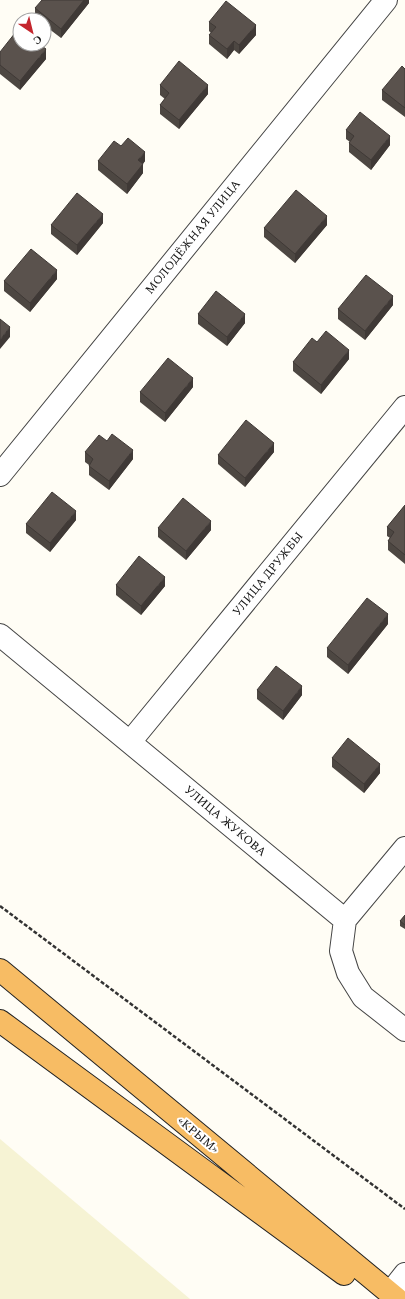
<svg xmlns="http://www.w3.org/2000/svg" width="405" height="1299" viewBox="0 0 405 1299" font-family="Spectral,serif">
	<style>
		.farmland { fill: #f6f3d4 }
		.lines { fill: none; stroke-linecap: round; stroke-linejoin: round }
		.minor-casing { stroke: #444; stroke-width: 24 }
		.tertiary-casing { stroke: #444; stroke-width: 24 }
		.trunk-casing { stroke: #222; stroke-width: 24 }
		.path { stroke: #333; stroke-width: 2.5; stroke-dasharray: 4 2; stroke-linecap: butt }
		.minor { stroke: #fff; stroke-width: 22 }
		.tertiary { stroke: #fff; stroke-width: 22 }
		.trunk { stroke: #f7bc64; stroke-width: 22 }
		.wall { fill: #4d4742 }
		.shaded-wall { fill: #3f3936 }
		.building { fill: #5a524d; stroke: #3f3936 }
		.labels { text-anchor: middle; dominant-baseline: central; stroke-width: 4; stroke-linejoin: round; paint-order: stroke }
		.street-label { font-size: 12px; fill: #111; stroke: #fff }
	</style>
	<rect width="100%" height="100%" fill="#fffdf5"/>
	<path class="farmland" d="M0,1139l190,160h-190z"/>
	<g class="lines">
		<defs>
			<path id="minor" d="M0,475l386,-475
				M0,635l345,285 -4,31 7,22 15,24 42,33
				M130,742l275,-335
				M345,920l60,-72"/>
			<path id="tertiary" d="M390,1293l15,-19"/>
			<path id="trunk" d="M0,970l397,329
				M0,1021l344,253"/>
		</defs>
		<use href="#minor" class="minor-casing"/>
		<use href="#tertiary" class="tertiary-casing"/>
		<use href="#trunk" class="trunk-casing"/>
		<path class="path" d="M0,906l405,303"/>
		<use href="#minor" class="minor"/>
		<use href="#tertiary" class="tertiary"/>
		<use href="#trunk" class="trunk"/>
	</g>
	<path class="wall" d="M89,0v3l-28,35 -17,-13v-5h-6l-3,-2v-10z
		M209,22l47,13 -17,19 -5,-4 -7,9 -18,-15v-9l2,-2 -2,-2z
		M0,52l46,7 -26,31 -20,-16z
		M405,69v48l-23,-17v-10z
		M160,85l48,9 -29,35 -19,-15v-9l5,-6 -5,-4z
		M346,130l44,15 -19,25 -22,-18v-9l1,-1 -4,-3z
		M121,146l24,15 -2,3v9l-16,21 -29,-24v-9z
		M103,223l-26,32 -26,-21v-9z
		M327,225l-32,38 -31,-26v-9z
		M57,279l-27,33 -26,-21v-10z
		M393,305l-28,35 -27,-21v-10z
		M198,314l47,9 -18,23 -29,-22z
		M317,342l32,17 -28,35 -28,-23v-9z
		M193,387l-28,35 -25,-20v-10z
		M107,441l26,18 -24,31 -20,-15v-10l-4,-3v-10z
		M274,452l-29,35 -27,-23v-9z
		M405,505v59l-17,-14v-9l2,-3 -3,-2v-9z
		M76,520l-26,32 -24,-19v-9z
		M158,528l53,2 -25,30 -28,-23z
		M116,585l49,1 -24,29 -25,-20z
		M388,624l-40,50 -21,-17v-9z
		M257,690l45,5 -19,25 -26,-21z
		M332,758l48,15 -16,20 -32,-26z
		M405,915v14l-5,-3v-5z"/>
	<path class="shaded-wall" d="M84,0h5v3l-28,35v-9z
		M256,25v10l-17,19v-9z
		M234,41v9l-7,9v-10z
		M46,49v10l-26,31v-9z
		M208,85v9l-29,35v-9z
		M390,136v9l-19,25v-10z
		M145,152v9l-7,9v-10z
		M143,164v9l-16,21v-10z
		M103,214v9l-26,32v-10z
		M327,216v9l-32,38v-9z
		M57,270v9l-27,33v-9z
		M393,296v9l-28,35v-9z
		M245,314v9l-18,23v-9z
		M10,327v10l-10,12v-9z
		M349,350v9l-28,35v-9z
		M193,378v9l-28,35v-9z
		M274,443v9l-29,35v-9z
		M133,450v9l-24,31v-9z
		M76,511v9l-26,32v-9z
		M211,521v9l-25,30v-9z
		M165,577v9l-24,29v-9z
		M388,614v10l-40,50v-9z
		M302,686v9l-19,25v-9z
		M380,764v9l-16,20v-9z"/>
	<path class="building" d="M42,0h42l-23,29 -26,-21z
		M226,1l30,24 -17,20 -5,-4 -7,8 -18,-14 7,-8 -7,-5z
		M19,28l1,1v15h19l7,5 -26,32 -20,-16v-13z
		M179,61l29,24 -29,35 -19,-15 9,-12 -9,-8z
		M402,66l3,3v39l-23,-18z
		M360,112l30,24 -19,24 -22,-17 5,-7 -8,-6z
		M128,138l17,14 -7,8 5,4 -16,20 -29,-23 16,-20 7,5z
		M296,190l31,26 -32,38 -31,-26z
		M77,193l26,21 -26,31 -26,-20z
		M31,249l26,21 -27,33 -26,-22z
		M366,275l27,21 -28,35 -27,-22z
		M216,291l29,23 -18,23 -29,-23z
		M0,319l10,8 -10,13z
		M326,331l23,19 -28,35 -28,-23 19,-24 5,4z
		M168,358l25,20 -28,35 -25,-21z
		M246,420l28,23 -29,35 -27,-23z
		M112,434l21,16 -24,31 -20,-15 4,-7 -8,-7 14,-17 8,6z
		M52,492l24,19 -26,32 -24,-19z
		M183,498l28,23 -25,30 -28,-23z
		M405,505v50l-17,-14 6,-9 -7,-5z
		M139,556l26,21 -24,29 -25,-21z
		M367,598l21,16 -40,51 -21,-17z
		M276,666l26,20 -19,25 -26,-21z
		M348,738l32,26 -16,20 -32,-26z
		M405,915v10l-5,-4z"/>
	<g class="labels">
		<g class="street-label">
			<text transform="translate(193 237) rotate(-51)">МОЛОДЁЖНАЯ УЛИЦА</text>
			<text transform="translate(268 574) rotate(-51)">УЛИЦА ДРУЖБЫ</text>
			<text transform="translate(225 821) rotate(40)">УЛИЦА ЖУКОВА</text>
			<text transform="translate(198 1135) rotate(40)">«КРЫМ»</text>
		</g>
	</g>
	<g transform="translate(32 32) rotate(145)"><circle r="19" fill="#ffffff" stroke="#a0a0a0"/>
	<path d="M0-3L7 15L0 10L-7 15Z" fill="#c4262e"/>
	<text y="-6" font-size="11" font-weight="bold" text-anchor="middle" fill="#111111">С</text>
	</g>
</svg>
